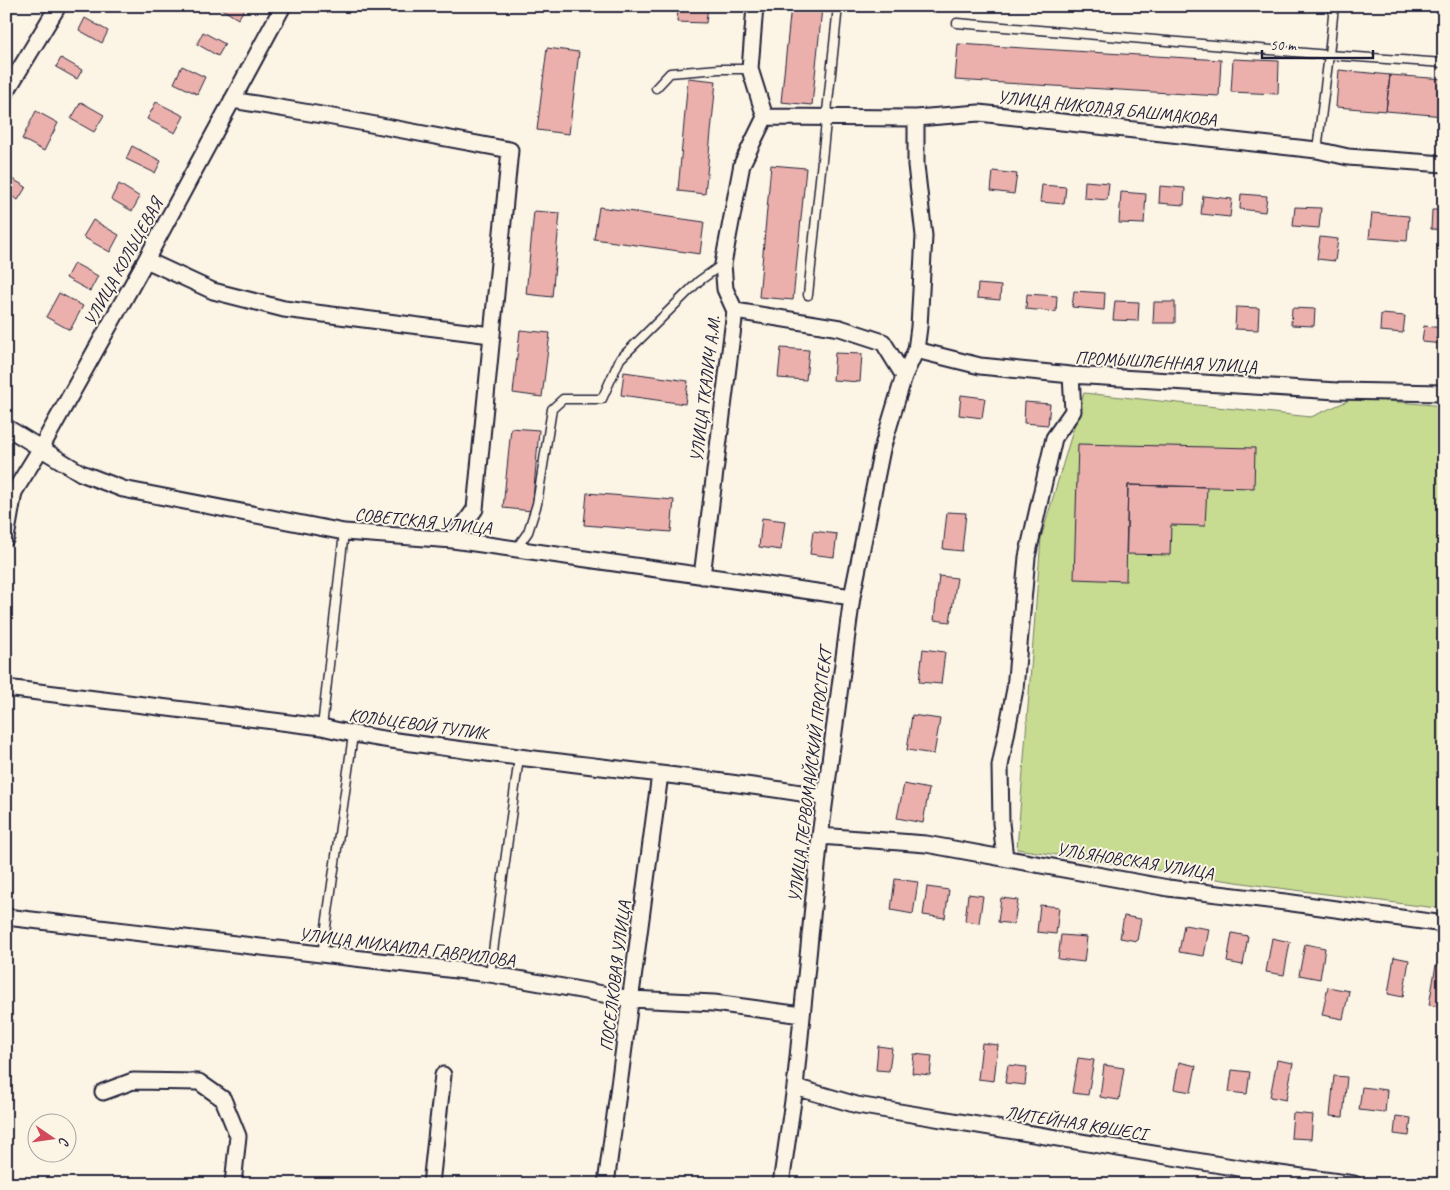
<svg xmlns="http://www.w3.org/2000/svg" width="1450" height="1190" viewBox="0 0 1450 1190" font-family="Caveat,sans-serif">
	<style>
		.green { fill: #c7db91; stroke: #747e66 }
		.building { fill: #ebb0ab; stroke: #22223b }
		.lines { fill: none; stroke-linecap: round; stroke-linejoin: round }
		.service-casing { stroke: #22223b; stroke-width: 11 }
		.minor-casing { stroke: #22223b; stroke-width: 19 }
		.service { stroke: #fcf5e5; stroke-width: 8 }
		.minor { stroke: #fcf5e5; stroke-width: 15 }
		.labels { text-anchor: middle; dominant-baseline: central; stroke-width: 4; stroke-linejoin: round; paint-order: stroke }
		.street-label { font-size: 18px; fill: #22223b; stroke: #fcf5e5 }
	</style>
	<rect width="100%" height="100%" fill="#fcf5e5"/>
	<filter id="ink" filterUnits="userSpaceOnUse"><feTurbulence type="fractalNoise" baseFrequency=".02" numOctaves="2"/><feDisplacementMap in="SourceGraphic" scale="10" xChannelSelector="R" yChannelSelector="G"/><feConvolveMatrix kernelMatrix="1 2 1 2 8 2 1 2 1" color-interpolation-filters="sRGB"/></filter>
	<g filter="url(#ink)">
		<path class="green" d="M1084,393l227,24 43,-19 90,8v503l-181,-23 -246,-37 24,-311z"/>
		<path class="building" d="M217,6h27l2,1 -8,12z
			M553,6h30v6l-30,-4z
			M678,6h30l-2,17 -29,-1z
			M791,6l31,2 -10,97 -31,-3z
			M85,18l23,13 -6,12 -23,-13z
			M203,32l22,12 -7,12 -21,-12z
			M958,44l263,16 -2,36 -264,-16z
			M547,48l32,4 -10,82 -32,-4z
			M61,58l21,12 -5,9 -21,-12z
			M1233,59l46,2 -1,33 -47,-2z
			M182,66l23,11 -8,17 -23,-11z
			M1339,70l51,5 -4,36 -50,-4z
			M1390,75l54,4v37l-58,-5z
			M688,78l28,3 -11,113 -27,-3z
			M81,102l23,13 -10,17 -23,-13z
			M156,102l28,14 -9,17 -28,-14z
			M36,111l22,12 -14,28 -22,-12z
			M132,146l29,15 -6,12 -29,-14z
			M771,165l35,3 -13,132 -34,-3z
			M993,171l24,3 -3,20 -23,-3z
			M6,175l20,12 -8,13 -12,-7z
			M1085,181l24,2 -2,17 -23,-2z
			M119,184l21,13 -8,14 -21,-12z
			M1042,185l24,2 -2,17 -24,-2z
			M1160,186l25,2 -1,17 -25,-2z
			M1121,192l25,2 -2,30 -25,-1z
			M1241,194l26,2 -2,16 -25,-3z
			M1203,196l29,3 -2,18 -29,-3z
			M599,207l105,15 -4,32 -106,-15z
			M1295,207l26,1 -2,20 -26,-2z
			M1432,210h12v20l-13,-1z
			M534,211l26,2 -8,84 -26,-3z
			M1372,213l37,3 -2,25 -38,-3z
			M93,220l26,15 -9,17 -27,-15z
			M1320,237l18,2 -3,22 -18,-2z
			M74,263l24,13 -8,15 -24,-13z
			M978,284l23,2 -1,14 -23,-2z
			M1074,291l31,2 -1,17 -32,-3z
			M59,293l24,13 -13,24 -24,-13z
			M1027,294l30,2 -1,16 -30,-3z
			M1115,301l24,1 -1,19 -25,-1z
			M1154,302h21v21h-22z
			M1236,307l23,1 -1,22 -23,-1z
			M1292,308l23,1 -1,17 -23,-1z
			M1381,314l24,2 -2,17 -23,-2z
			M1424,326l20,2v16l-22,-2z
			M520,330l30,3 -8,64 -29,-4z
			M781,348l28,2 -3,30 -28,-2z
			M835,353l27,1 -2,28 -27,-2z
			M624,372l64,9 -3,23 -64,-9z
			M961,395l24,3 -3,20 -23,-3z
			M1025,402l25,2 -2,21 -24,-2z
			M511,428l28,2 -7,81 -29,-3z
			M1078,444l177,4 -1,40 -126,-3 -2,96 -52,-2z
			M1443,454h1v34h-2z
			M1128,485l79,2 -2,39 -34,-1 -1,30 -44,-1z
			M587,493l87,7 -3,32 -87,-7z
			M947,512l19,1 -4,38 -19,-2z
			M762,518l23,3 -4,29 -22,-3z
			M813,531l24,3 -3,23 -24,-3z
			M939,576l18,2 -7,44 -16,-2z
			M923,649l22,3 -4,32 -22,-2z
			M912,715l28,4 -6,35 -27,-4z
			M904,784l25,5 -6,34 -26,-5z
			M895,879l23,3 -5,32 -22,-4z
			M927,887l22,3 -4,28 -22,-3z
			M968,894l15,2 -4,27 -14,-2z
			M1001,898l17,2 -4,24 -16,-2z
			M1040,905l19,2 -3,27 -19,-2z
			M1124,916l17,3 -4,22 -17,-3z
			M1184,925l25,4 -5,27 -25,-4z
			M1232,933l16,3 -5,29 -16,-3z
			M1061,935l26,2 -3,25 -26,-3z
			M1272,938l18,4 -6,33 -18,-3z
			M1305,944l20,4 -5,31 -21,-4z
			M1394,957l15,3 -6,37 -15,-3z
			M1436,965l8,1v42l-15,-3z
			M1328,987l21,4 -6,28 -21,-4z
			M982,1043l16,2 -4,36 -16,-2z
			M878,1046l14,2 -3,23 -13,-1z
			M914,1054l18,2 -2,19 -18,-2z
			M1078,1058l16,2 -6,35 -16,-2z
			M1277,1060l16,3 -7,37 -16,-3z
			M1179,1062l17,4 -5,26 -17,-3z
			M1008,1065l19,2 -2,18 -20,-2z
			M1104,1065l20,3 -5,32 -19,-3z
			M1232,1070l18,2 -3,22 -18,-2z
			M1334,1076l13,1 -4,40 -13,-1z
			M1362,1087l25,3 -2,23 -26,-3z
			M1293,1113l20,2 -2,24 -20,-1z
			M1396,1116l15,2 -2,18 -15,-2z
			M850,1179l16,2v3h-16z
			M1039,1180l22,4h-22z"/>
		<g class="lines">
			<defs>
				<path id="service" d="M957,23l372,32 5,-49
					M656,88l14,-15 49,-4h31
					M1317,150l12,-95 115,8
					M808,295l30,-289
					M516,549l12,-17 9,-28 15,-95 11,-10h39l18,-40 79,-78 24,-17
					M322,727l22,-195
					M322,955l31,-220
					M490,974l29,-217"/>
				<path id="minor" d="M6,92l52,-86
					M232,100l90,15 188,35 -35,359 -22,31
					M765,117l151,1 63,-5 338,37 31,7 96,7
					M146,260l67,31 71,18 207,26
					M735,311l105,17 43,14 21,34
					M916,350l3,-23 5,-91 -8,-71v-47
					M6,427l75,46 42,16 221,43 109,8 399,57
					M6,538l8,-46 27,-44 105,-188 137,-254
					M702,576l33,-265 -10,-22 -2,-25 19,-100 23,-47 -15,-48 5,-63
					M6,688l316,39c49,12 100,17 150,24 118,16 236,26 353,46
					M820,836l106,8 242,44 117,14 159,22
					M1005,858l-4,-35 -1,-57 15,-77 12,-132 27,-119 19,-27 -2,-36
					M6,917l484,57 141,25 83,4 88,12
					M795,1087l62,18 400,66 97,13
					M103,1092l30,-11 66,1 24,17 15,37 -5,48
					M431,1184l12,-109
					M606,1184l54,-410
					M781,1184l14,-97 25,-251 32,-239 30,-148 22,-73 12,-26 64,16 91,9 266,16 107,2"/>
			</defs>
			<use href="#service" class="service-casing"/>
			<use href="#minor" class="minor-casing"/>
			<use href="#service" class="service"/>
			<use href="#minor" class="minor"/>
		</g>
	</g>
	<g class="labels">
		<g class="street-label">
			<text transform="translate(1107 108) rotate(6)">УЛИЦА НИКОЛАЯ БАШМАКОВА</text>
			<text transform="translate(123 262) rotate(-61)">УЛИЦА КОЛЬЦЕВАЯ</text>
			<text transform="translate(1166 362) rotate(3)">ПРОМЫШЛЕННАЯ УЛИЦА</text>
			<text transform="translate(705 389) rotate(-83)">УЛИЦА ТКАЛИЧ А.М.</text>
			<text transform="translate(423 521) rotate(6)">СОВЕТСКАЯ УЛИЦА</text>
			<text transform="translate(418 724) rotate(8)">КОЛЬЦЕВОЙ ТУПИК</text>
			<text transform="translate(810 775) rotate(-83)">УЛИЦА ПЕРВОМАЙСКИЙ ПРОСПЕКТ</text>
			<text transform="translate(1135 861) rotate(9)">УЛЬЯНОВСКАЯ УЛИЦА</text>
			<text transform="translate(407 947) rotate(7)">УЛИЦА МИХАИЛА ГАВРИЛОВА</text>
			<text transform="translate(615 976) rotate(-83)">ПОСЕЛКОВАЯ УЛИЦА</text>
			<text transform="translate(1076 1123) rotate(9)">ЛИТЕЙНАЯ КӨШЕСІ</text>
		</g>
	</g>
	<rect width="1450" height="1190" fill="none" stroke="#fcf5e5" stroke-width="25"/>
	<rect x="12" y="12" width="1425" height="1165" fill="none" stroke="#22223b" stroke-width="2" filter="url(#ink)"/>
	<g transform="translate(52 1138) rotate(103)"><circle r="24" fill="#fcf5e5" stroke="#a5a1a1"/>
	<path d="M0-4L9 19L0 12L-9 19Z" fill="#d1495b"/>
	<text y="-8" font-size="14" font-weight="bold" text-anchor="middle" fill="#22223b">С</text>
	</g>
	<path d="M1262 50v8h111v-8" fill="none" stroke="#22223b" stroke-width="2.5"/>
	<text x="1270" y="50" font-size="15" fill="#22223b" stroke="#fcf5e5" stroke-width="4" paint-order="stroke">50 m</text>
</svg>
